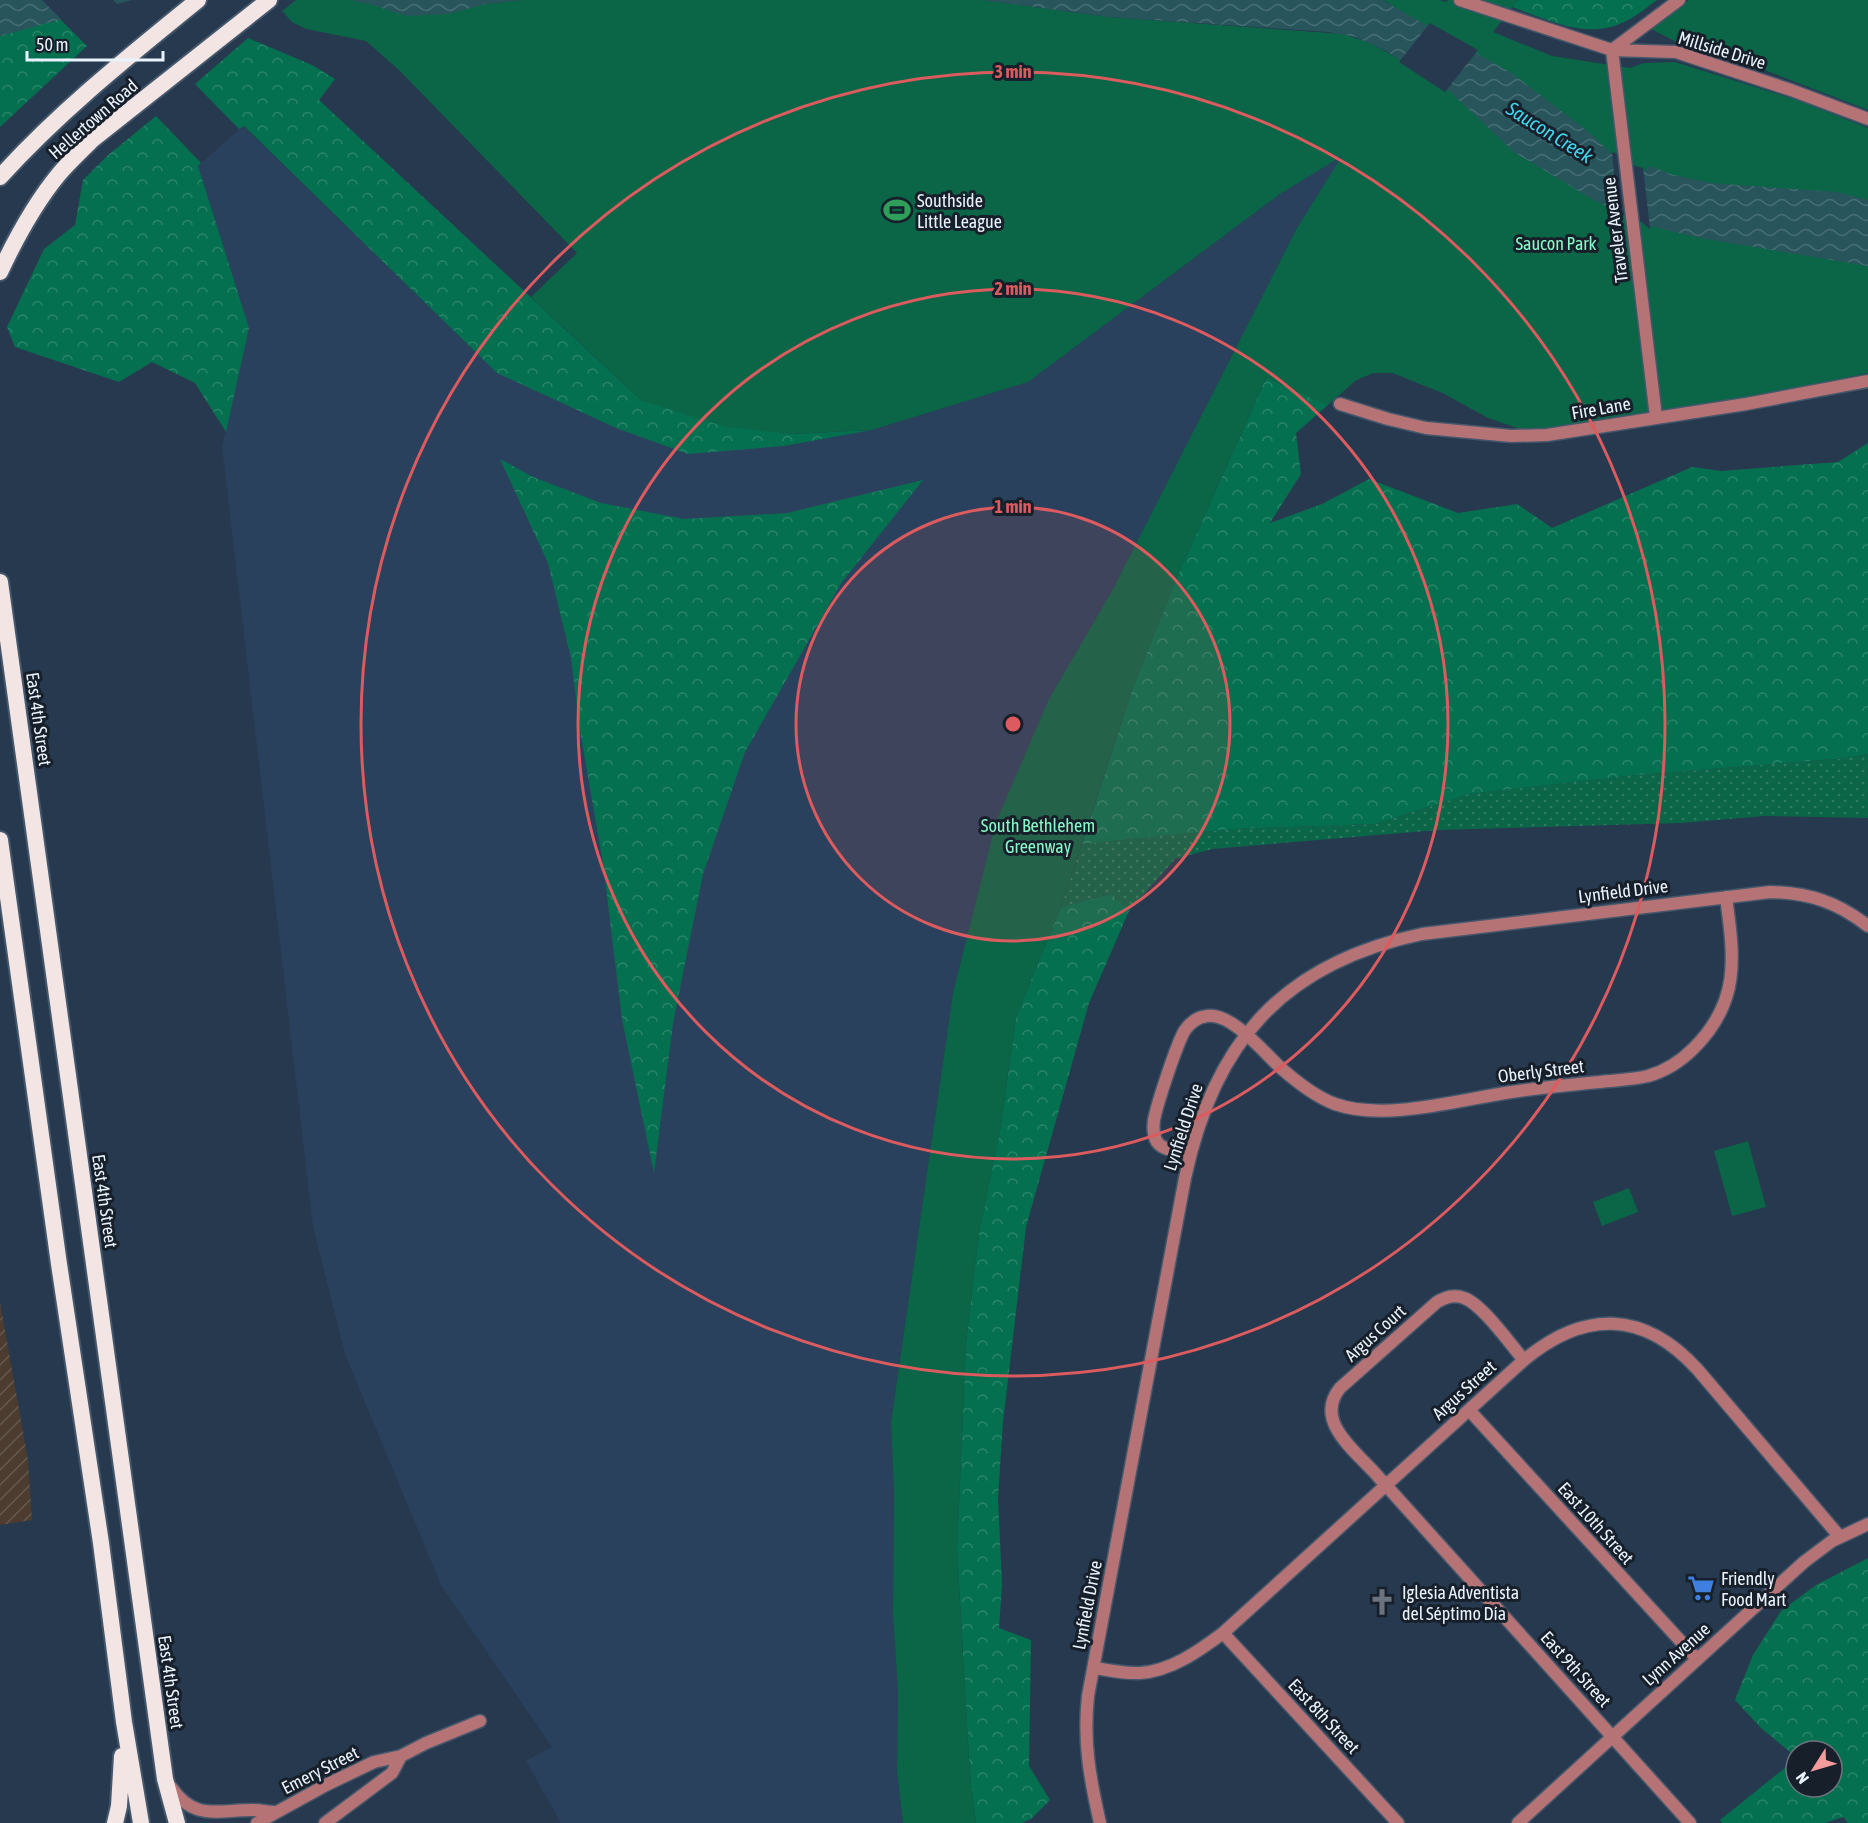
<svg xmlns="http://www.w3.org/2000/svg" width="1868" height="1823" viewBox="0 0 1868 1823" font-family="'Asap Condensed',sans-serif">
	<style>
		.built { fill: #2a415e }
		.industrial { fill: url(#industrial-furrows) }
		.grass { fill: url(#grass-dots) }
		.forest { fill: url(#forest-crowns) }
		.park { fill: #0b6547 }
		.water { fill: url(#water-waves) }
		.pier { fill: #26394f }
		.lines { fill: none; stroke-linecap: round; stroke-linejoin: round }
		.minor-casing { stroke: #45576b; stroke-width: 15 }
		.trunk-casing { stroke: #45576b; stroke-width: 20 }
		.minor { stroke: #b67375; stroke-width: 12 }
		.trunk { stroke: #f4e5e5; stroke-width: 16 }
		.ring { fill: none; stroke: #db5b5e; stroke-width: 3 }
		.labels { text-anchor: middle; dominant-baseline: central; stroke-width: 6; stroke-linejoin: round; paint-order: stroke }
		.street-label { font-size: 18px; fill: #e9f3fe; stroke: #17202a }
		.poi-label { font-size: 18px; fill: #e9f3fe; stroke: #17202a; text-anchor: start }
		.park-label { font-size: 18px; fill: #88f9c8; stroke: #17202a }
		.water-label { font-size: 20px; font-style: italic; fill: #40d7ee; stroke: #17202a }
		.centre { fill: #db5b5e; stroke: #17202a; stroke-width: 3 }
		.ring-label { font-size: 18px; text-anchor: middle; font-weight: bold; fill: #db5b5e; stroke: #17202a; stroke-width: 6; stroke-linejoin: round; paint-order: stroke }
	</style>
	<defs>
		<pattern id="industrial-furrows" width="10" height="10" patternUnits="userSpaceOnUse" patternTransform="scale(1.5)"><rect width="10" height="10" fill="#4b3c2f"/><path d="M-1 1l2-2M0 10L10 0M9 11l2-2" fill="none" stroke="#65594e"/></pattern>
		<pattern id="grass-dots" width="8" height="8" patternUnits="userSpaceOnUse" patternTransform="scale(1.5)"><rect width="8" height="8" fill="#0b6547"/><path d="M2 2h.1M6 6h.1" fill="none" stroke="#2f7c63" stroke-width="1.8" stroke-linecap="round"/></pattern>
		<pattern id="forest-crowns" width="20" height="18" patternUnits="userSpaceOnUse" patternTransform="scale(1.5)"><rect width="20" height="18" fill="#05704f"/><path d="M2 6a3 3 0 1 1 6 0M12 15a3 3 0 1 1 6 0" fill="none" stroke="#298569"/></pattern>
		<pattern id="water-waves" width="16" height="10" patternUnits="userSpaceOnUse" patternTransform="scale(1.5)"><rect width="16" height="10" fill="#28555c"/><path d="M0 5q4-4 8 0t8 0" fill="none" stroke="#476e74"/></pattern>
	</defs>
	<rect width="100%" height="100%" fill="#26394f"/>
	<path class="built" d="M243,126l254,247 287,73 88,-16 156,-48 252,-188 63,-39 -46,73 -184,361 -64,110 -53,124 -43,170 -62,429 3,71 -1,122 5,77 -1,79 6,52h-342l-35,-62 26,-14 -111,-162 -96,-231 -32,-127 -91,-781 27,-118 -51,-162z"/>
	<path class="industrial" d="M0,1302l28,158 4,60 -32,5z"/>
	<path class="grass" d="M1868,754v64l-103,-2 -84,7 -243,7 -226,19 -37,10 -46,52 -20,-17 -48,13 21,-63 150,-15 143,-5 94,-30 168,-19 210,-17z"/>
	<path class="forest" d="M1518,0h139c-10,7 -20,16 -31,21 -38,20 -77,-1 -114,-14z
		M60,19l27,27 -87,81v-91z
		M248,38l64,27 23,14 -16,21 322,300 150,34 81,-4 -88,16 -96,8 -72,-26 -119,-55 -253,-247 -5,3 -44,-45z
		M156,116l45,47 -3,3 51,162 -23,104 -31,-49 -43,-21 -33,20 -104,-35 -8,-20 37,-78 31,-24 8,-45 24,-24z
		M1329,264l145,146 -31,-17 -50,-20h-20l-17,7 -60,53 5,41 -31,49 52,-19 47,-25 89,34 59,-9 35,24 140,-61 29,4 117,-9 30,-19v311l-21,4 -210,17 -168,19 -94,30 -143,5 -150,15 50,-154 45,-113 94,-210z
		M500,459l33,18 68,26 83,16 103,-6 136,-33 -81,102 -97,170 -42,122 -30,149 -19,150 -32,-154 -19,-156 -23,-133 -9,-72 -23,-95z
		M1110,894l19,17 -40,92 -63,224 -23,195 -5,76 4,87 -3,43 32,12 -2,126 21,34 -19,19 -9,4h-46l-6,-46 -13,-228 9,-206 13,-110 22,-108 15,-108 45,-110z
		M1868,1558v265h-20l-5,-6 -18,6h-103l-2,-3 76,-61v28h36v-36h-36v6l-35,-29 -26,-28 18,-45 28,-44 35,-26z"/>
	<path class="park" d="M296,0h55l18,4h117l36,-4h461l126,17 235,17 26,9 31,17 -12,-57 -7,-3h57l7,2 2,-2h70l-25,32 59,24 78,12 14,-5 31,-1 122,38 71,28v245l-118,26 -188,30h-42l-32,-11 -45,-25 -50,-20h-20l-17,7 -29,25 -61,-27 -89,199 -45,113 -71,217 -45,110 -15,108 -22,109 -13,109 -9,207 13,227 6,46h-73l-6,-52 1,-79 -5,-77 1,-122 -3,-71 62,-429 43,-171 53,-123 64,-110 184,-361 45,-72 -62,38 -252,188 -156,48 -81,4 -65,-7 -85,-27 -110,-103 46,-44 -177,-182 -34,-30 -60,-12 -14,-7 -10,-11z
		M1689,0h179v110l-114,-44 -64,-17 -41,-21z
		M1748,1141l18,66 -34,9 -18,-65z
		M1629,1188l9,24 -36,14 -9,-24z"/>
	<path class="water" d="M0,0h132l-132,36z
		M351,0h171l-36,4 -38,10 -41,2 -38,-12z
		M983,0h399l131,74 77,59 23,22 31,16 6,-5 23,9 38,8 126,9 31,8v66l-168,-28 -50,-12 -13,-11 -19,-3 -26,-13 -78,-47 -67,-63 -61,-38 -30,-14 -27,-5 -220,-15z"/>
	<path class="pier" d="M42,0h71l7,7 -57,14z
		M1430,23l48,27 -33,42 -46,-30z
		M1612,151l20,14 11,3 7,61 -15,-12 -17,-2z"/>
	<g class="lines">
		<defs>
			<path id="minor" d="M1460,0l152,50 64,2 115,38 77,29
				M1340,404l48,15 38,9 85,8 36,-1 199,-31 122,-23
				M1656,417l-44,-367 67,-50
				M1190,1154c-10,-3 -27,-3 -33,-12 -4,-7 -4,-15 -3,-22 3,-16 23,-77 31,-90 5,-7 13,-13 22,-14 25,-4 58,38 75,53 16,14 34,28 53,35 48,17 120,-3 170,-11 31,-5 62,-8 94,-11 16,-2 33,-2 49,-6 18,-5 33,-15 46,-28 47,-47 40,-91 32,-151
				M1524,1360c-14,-16 -42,-56 -60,-62 -10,-4 -18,-1 -27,4l-97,86c-26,32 13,61 34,84l316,351
				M1469,1410l228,249
				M1223,1633l175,190
				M1094,1668c15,2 31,6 46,5 31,-2 59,-22 83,-40l301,-273c60,-50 120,-50 174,10l142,167
				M171,1787c23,34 46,23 81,23 8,0 16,2 23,2
				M257,1823l69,-38 48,-23 27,-6 25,-13 54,-22
				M325,1823l67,-50 9,-17
				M1100,1823c-10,-44 -17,-81 -12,-127l97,-518c29,-136 98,-215 237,-244l348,-42c40,1 67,10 98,34
				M1518,1823l286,-261 28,-21 36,-17"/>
			<path id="trunk" d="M0,177c61,-67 128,-120 198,-177
				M0,272c16,-34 35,-69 59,-98 10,-12 22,-23 33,-34l177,-140
				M0,582l165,1197 12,44
				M0,840l59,424 42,279 23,179 17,101
				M115,1823l4,-17 3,-50"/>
		</defs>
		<use href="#minor" class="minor-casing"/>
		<use href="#trunk" class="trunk-casing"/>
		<use href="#minor" class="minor"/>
		<use href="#trunk" class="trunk"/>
	</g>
	<circle cx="1013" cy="724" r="217" fill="#db5b5e" fill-opacity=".12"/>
	<g class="ring">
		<circle cx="1013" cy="724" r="217"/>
		<circle cx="1013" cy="724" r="435"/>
		<circle cx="1013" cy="724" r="652"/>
	</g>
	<defs>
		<symbol id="stadium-bare" viewBox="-9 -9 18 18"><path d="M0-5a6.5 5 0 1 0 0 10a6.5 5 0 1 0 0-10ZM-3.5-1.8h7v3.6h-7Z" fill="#2e9e5b" stroke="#17202a" stroke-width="2.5" paint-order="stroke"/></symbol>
		<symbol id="supermarket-bare" viewBox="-9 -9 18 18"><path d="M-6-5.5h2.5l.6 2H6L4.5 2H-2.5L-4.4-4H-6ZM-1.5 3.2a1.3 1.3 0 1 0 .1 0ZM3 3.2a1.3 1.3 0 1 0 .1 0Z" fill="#3f7fe0" stroke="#17202a" stroke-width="2.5" paint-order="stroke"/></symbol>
		<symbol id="church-bare" viewBox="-9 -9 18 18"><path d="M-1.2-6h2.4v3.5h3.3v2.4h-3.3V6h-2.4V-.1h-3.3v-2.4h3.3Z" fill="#6b7280" stroke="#17202a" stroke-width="2.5" paint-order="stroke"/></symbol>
	</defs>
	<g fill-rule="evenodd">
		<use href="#stadium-bare" x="878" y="191" width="38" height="38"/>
		<use href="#supermarket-bare" x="1682" y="1569" width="38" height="38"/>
		<use href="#church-bare" x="1363" y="1583" width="38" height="38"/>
	</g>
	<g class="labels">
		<g class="street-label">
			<text transform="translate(1722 50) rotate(17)">Millside Drive</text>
			<text transform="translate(93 119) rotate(-41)">Hellertown Road</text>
			<text transform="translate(1615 230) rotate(-97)">Traveler Avenue</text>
			<text transform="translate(1601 408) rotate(-10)">Fire Lane</text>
			<text transform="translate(39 719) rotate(82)">East 4th Street</text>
			<text transform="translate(1623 891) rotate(-7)">Lynfield Drive</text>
			<text transform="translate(1541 1071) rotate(-7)">Oberly Street</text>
			<text transform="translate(1183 1127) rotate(-72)">Lynfield Drive</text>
			<text transform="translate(105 1201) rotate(82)">East 4th Street</text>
			<text transform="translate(1375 1333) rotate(-42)">Argus Court</text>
			<text transform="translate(1464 1390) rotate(-42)">Argus Street</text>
			<text transform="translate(1596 1523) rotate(48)">East 10th Street</text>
			<text transform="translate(1087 1605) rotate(-79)">Lynfield Drive</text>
			<text transform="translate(1676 1654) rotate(-42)">Lynn Avenue</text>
			<text transform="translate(1576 1669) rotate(48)">East 9th Street</text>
			<text transform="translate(171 1682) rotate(82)">East 4th Street</text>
			<text transform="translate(1324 1716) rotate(47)">East 8th Street</text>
			<text transform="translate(320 1770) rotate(-27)">Emery Street</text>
		</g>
		<g class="poi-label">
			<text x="917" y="200">Southside<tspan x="917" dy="21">Little League</tspan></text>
			<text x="1721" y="1578">Friendly<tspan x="1721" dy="21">Food Mart</tspan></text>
			<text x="1402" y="1592">Iglesia Adventista<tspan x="1402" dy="21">del Séptimo Día</tspan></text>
		</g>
		<g class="park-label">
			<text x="1556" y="243">Saucon Park</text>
			<text x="1038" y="825">South Bethlehem<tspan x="1038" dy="21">Greenway</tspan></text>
		</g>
		<g class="water-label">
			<text transform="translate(1550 132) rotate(32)">Saucon Creek</text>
		</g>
	</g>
	<circle cx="1013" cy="724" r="9" class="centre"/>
	<g class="ring-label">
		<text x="1013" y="78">3 min</text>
		<text x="1013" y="295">2 min</text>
		<text x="1013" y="513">1 min</text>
	</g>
	<g transform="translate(1814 1769) rotate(233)"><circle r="28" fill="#17202a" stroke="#6b747f" stroke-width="1.5"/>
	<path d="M0-4.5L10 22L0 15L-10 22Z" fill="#f59b9b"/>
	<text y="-9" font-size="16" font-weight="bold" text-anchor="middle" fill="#e9f3fe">N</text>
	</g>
	<path d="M27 51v9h136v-9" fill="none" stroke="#e9f3fe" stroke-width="3"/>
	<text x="36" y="51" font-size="18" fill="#e9f3fe" stroke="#17202a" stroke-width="4.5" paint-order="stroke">50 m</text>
</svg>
